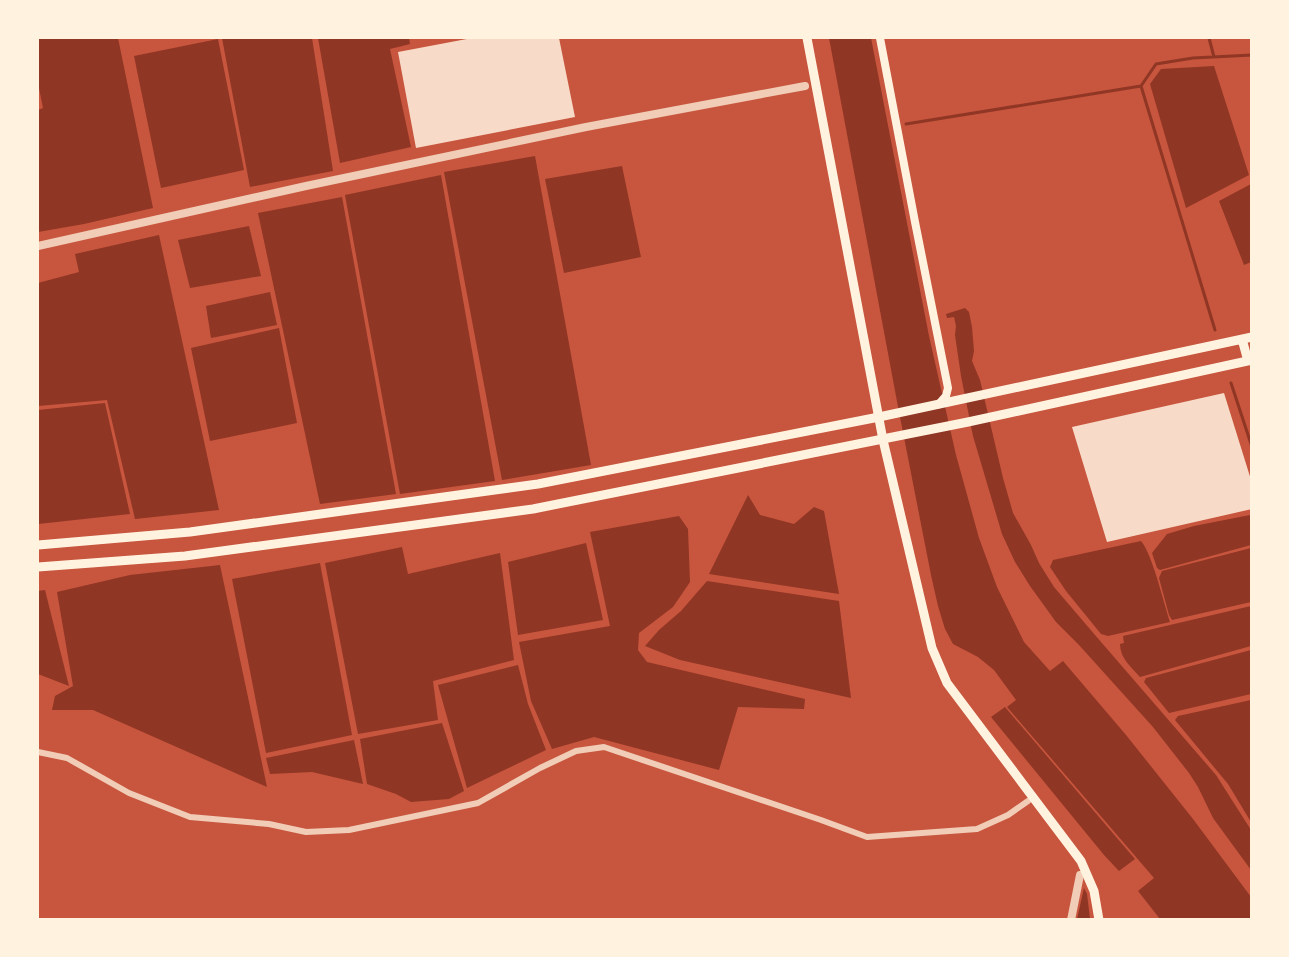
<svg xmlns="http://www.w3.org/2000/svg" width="1289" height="957" viewBox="0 0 1289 957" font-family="Bitter,serif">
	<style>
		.water { fill: #8f3625 }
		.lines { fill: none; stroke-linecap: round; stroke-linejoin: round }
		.stream { stroke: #8f3625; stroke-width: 3 }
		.building { fill: #f7dbc8 }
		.minor { stroke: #f1ccb7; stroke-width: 6 }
		.tertiary { stroke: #f1ccb7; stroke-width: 8 }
		.secondary { stroke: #fff3e0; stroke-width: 8 }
		.primary { stroke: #fff3e0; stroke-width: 9 }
		.trunk { stroke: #fff3e0; stroke-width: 9 }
	</style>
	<rect width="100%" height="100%" fill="#c8553d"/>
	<path class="water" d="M38,38h80l35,170 -69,16 -46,8v-122l5,-2 -5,-25z
		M222,38h90l21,133 -83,16z
		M318,38h91l1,6 -20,5 21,98 -71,16z
		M829,38h42l58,298 27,119 23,83 18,49 27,55 26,29 13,-10 63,74 67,84 58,78v22h-91l-22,-28 16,-13 -147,-171 9,-7 -22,-30 -16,-13 -25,-13 -8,-15 -7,-23 -7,-31 -32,-163z
		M218,39l26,131 -83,18 -27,-132z
		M1214,66l35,109 -63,33 -36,-124 11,-15z
		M535,156l56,309 -89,15 -58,-308z
		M622,166l19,91 -77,16 -19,-94z
		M441,175l54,306 -95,13 -55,-299z
		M1251,184v78l-7,3 -25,-64z
		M342,197l54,297 -76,10 -62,-291z
		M249,226l12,50 -71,12 -12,-48z
		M159,235l60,275 -84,9 -28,-119 -69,6v-123l41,-11 -4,-18z
		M270,292l7,33 -66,13 -5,-32z
		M965,308l4,4 3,15 2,24 -2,10 8,19 23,98 10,35 18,32 8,18 15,24 41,48 121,140 35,55v40l-38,-52 -15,-31 -9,-14 -36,-46 -74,-82 -23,-23 -26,-36 -15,-24 -13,-28 -29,-98 -12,-60 -6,-41 1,-9 -2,-9 -7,1 -1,-4z
		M279,328l18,95 -87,18 -19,-93z
		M105,403l25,111 -92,10v-114z
		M748,495l12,20 34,9 20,-17 10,4 15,83 -130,-20z
		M1250,515l2,1 -1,29 -91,25 -3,-2 -5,-15 15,-19 27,-8z
		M679,516l9,13 2,53 -17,25 -34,26 -1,17 9,12 158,37 -1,10 -66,-2 -19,63 -125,-33 -42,12 -21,-48 -12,-59 91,-16 -20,-94z
		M1141,541c11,12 23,63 29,81l-62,14 -7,-2 -35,-43 -16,-24 3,-7z
		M586,543l17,77 -85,15 -10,-73z
		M402,547l6,27 92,-21 14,107 -81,21 5,39 -80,14 -33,-171z
		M1251,548v54l-79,18 -3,-5 -10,-37 3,-7z
		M320,563l32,172 -86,18 -34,-174z
		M220,565l47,222 -174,-77h-41l3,-14 18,-10 -16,-94 73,-17z
		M707,581l132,20 12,97 -171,-38 -35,-14 14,-16 22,-19z
		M45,590l24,96 -31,-12v-83z
		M1251,606v40l-111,31c-9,-10 -20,-19 -20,-33l4,-1 -1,-7z
		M1251,650v44l-82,19 -25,-31 2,-4z
		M518,665l10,39 18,46 -79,38 -29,-103z
		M1251,700h1l-1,122 -23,-38 -53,-64 3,-4z
		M1005,707l130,152 -16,12 -15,-16 -113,-138z
		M442,723l22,68 -15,8 -38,3 -15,-8 -29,-10 -7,-45z
		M354,740l9,44 -51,-12 -42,2 -4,-16z
		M1084,888l3,6 3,25h-13z"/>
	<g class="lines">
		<path class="stream" d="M1209,38l5,19
			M1141,86l15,-22 37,-6 59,-3
			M906,124l235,-38 74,244
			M1231,383l21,64"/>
	</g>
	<path class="building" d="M472,38h87l16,79 -159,31 -18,-96z
		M1224,393l28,90v26l-145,33 -35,-115z"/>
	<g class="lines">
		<path class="minor" d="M38,752l29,6 62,35 61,24 79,7 37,8 43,-2 129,-27 62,-35 36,-17 28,-4 217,73 46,17 110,-8 31,-14 20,-14"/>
		<path class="tertiary" d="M38,246l268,-60 280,-59 219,-41
			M1071,920l9,-45"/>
		<path class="secondary" d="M880,38l35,184 33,166 -2,8 -7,8"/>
		<path class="primary" d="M807,38l76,402 49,208 15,35 134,178 13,30 5,29"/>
		<path class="trunk" d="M1242,339l6,22
			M38,545l152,-13 348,-48 341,-67 373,-80
			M38,567l147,-11 348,-47 435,-87 284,-62"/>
	</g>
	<rect width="1289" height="957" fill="none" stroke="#fff3e0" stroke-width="78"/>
</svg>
